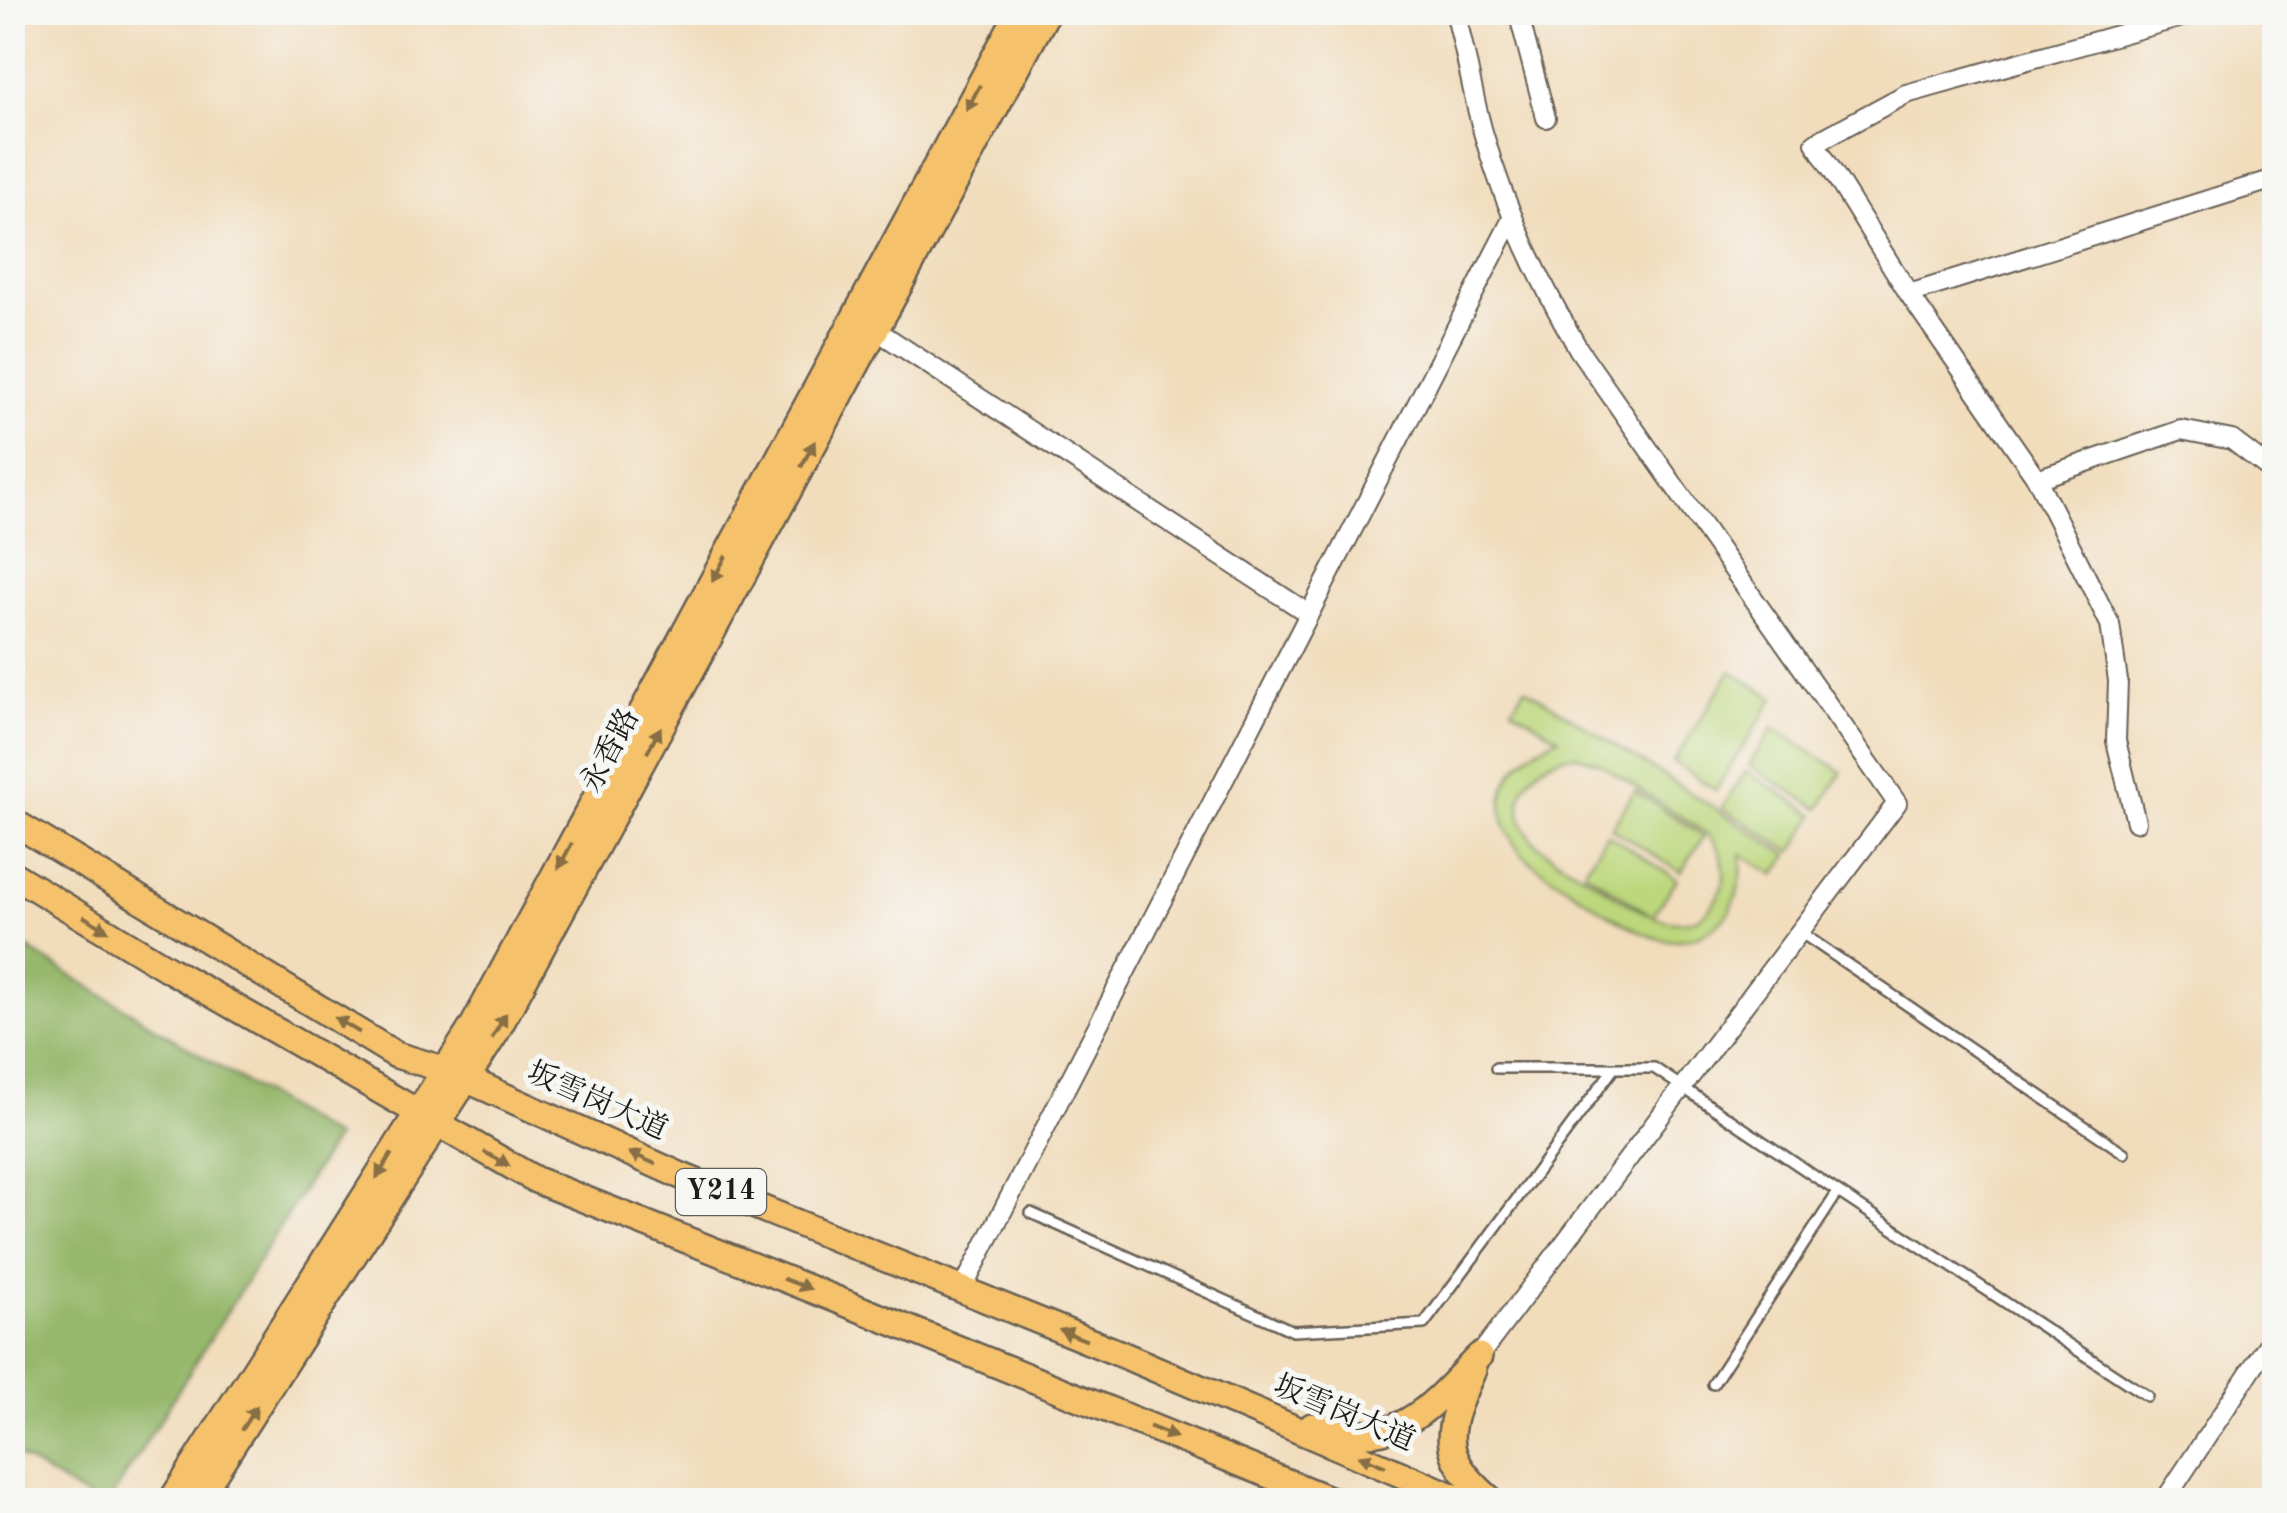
<svg xmlns="http://www.w3.org/2000/svg" width="2287" height="1513" viewBox="0 0 2287 1513" font-family="'Old Standard TT','Noto Serif SC',serif">
	<style>
		.green { fill: #bdd77d; stroke: #6c7a4c; stroke-width: 2.5; fill-rule: evenodd }
		.forest { fill: #96b86c; stroke: #596a44; stroke-width: 2.5 }
		.lines { fill: none; stroke-linecap: round; stroke-linejoin: round }
		.lane-casing { stroke: #675f54; stroke-width: 14 }
		.street-casing { stroke: #675f54; stroke-width: 22 }
		.primary-casing { stroke: #675f54; stroke-width: 30 }
		.lane { stroke: #fff; stroke-width: 9 }
		.street { stroke: #fff; stroke-width: 18 }
		.primary { stroke: #f5c16b; stroke-width: 25 }
		.oneway { fill: #886e44 }
		.labels { text-anchor: middle; dominant-baseline: central; stroke-width: 10; stroke-linejoin: round; paint-order: stroke }
		.shield { fill: #f6f6f2; stroke: #5d5d5c; stroke-width: 2.5 }
		.shield-label { font-size: 28px; font-weight: bold; fill: #1c1c1c }
		.street-label { font-size: 30px; fill: #1c1c1c; stroke: #f6f6f2 }
	</style>
	<rect width="100%" height="100%" fill="#f6f6f2"/>
	<filter id="ink" filterUnits="userSpaceOnUse"><feTurbulence type="fractalNoise" baseFrequency=".01" numOctaves="2"/><feDisplacementMap in="SourceGraphic" scale="20" xChannelSelector="R" yChannelSelector="G"/><feConvolveMatrix kernelMatrix="1 2 1 2 8 2 1 2 1" color-interpolation-filters="sRGB"/></filter>
	<filter id="wash" filterUnits="userSpaceOnUse"><feTurbulence type="fractalNoise" baseFrequency=".0048" numOctaves="4" result="noise"/><feDisplacementMap in="SourceGraphic" scale="40" xChannelSelector="R" yChannelSelector="G"/><feGaussianBlur stdDeviation="2.25" result="paint"/><feColorMatrix in="noise" values="0 0 0 0 0 0 0 0 0 0 0 0 0 0 0 0 0 1.4 0 .05"/><feComposite in="paint" operator="in"/></filter>
	<g filter="url(#wash)">
		<rect width="100%" height="100%" fill="#f1dcbb"/>
		<path class="green" d="M1731,671l43,27 -58,92 -43,-28z
			M1525,688l263,167 -13,20 -34,-21c2,26 -2,51 -23,70 -14,11 -33,18 -51,16 -31,-2 -104,-57 -134,-76 -52,-44 -35,-104 26,-126l-47,-30zM1576,755l23,8 111,73c13,17 19,37 9,58 -30,62 -96,5 -132,-17 -19,-12 -44,-23 -57,-41 -27,-38 4,-79 46,-81z
			M1773,728l69,44 -23,37 -70,-44z
			M1746,771l69,44 -23,37 -70,-44z
			M1635,791l69,45 -23,36 -70,-44z
			M1607,834l70,45 -24,37 -69,-45z"/>
		<path class="forest" d="M12,939l323,199 -225,362h-19l-78,-48z"/>
	</g>
	<g filter="url(#ink)">
		<g class="lines">
			<defs>
				<path id="lane" d="M1800,932l324,221
					M1496,1068h158l184,124 309,204
					M1031,1213l262,118 131,-7 190,-256
					M1713,1384l125,-192"/>
				<path id="street" d="M1455,12c11,40 17,81 28,120 22,77 56,149 96,218l318,453 -418,553
					M1518,12l28,106
					M1909,294l365,-115
					M876,330l433,284
					M2037,479l144,-49 51,10 42,32
					M2136,822l-20,-81 2,-60 -8,-57 -73,-145 -128,-185 -94,-151 91,-49 294,-82
					M962,1290l551,-1073
					M2165,1500l109,-165"/>
				<path id="primary" d="M12,821l384,234 50,15 233,105 442,179 340,146
					M12,874l158,96 366,210 297,118 498,202
					M1473,1370c-27,60 -37,83 18,130
					M1312,1426c18,3 38,8 56,7 48,-2 80,-46 111,-77
					M172,1500l301,-474 546,-1014
					M197,1500l298,-466 552,-1022"/>
			</defs>
			<use href="#lane" class="lane-casing"/>
			<use href="#street" class="street-casing"/>
			<use href="#primary" class="primary-casing"/>
			<use href="#lane" class="lane"/>
			<use href="#street" class="street"/>
			<use href="#primary" class="primary"/>
		</g>
		<defs><path id="oneway-solid" d="M-6-.8H1V-3.2L6.5 0L1 3.2V.8H-6Z" transform="scale(2.5)"/></defs>
		<g class="oneway">
			<use href="#oneway-solid" transform="translate(973 98) rotate(118)"/>
			<use href="#oneway-solid" transform="translate(808 454) rotate(-62)"/>
			<use href="#oneway-solid" transform="translate(719 569) rotate(118)"/>
			<use href="#oneway-solid" transform="translate(654 740) rotate(-62)"/>
			<use href="#oneway-solid" transform="translate(565 856) rotate(118)"/>
			<use href="#oneway-solid" transform="translate(96 924) rotate(31)"/>
			<use href="#oneway-solid" transform="translate(347 1025) rotate(-149)"/>
			<use href="#oneway-solid" transform="translate(499 1026) rotate(-60)"/>
			<use href="#oneway-solid" transform="translate(642 1158) rotate(-156)"/>
			<use href="#oneway-solid" transform="translate(497 1159) rotate(29)"/>
			<use href="#oneway-solid" transform="translate(384 1166) rotate(122)"/>
			<use href="#oneway-solid" transform="translate(797 1284) rotate(21)"/>
			<use href="#oneway-solid" transform="translate(1073 1335) rotate(-158)"/>
			<use href="#oneway-solid" transform="translate(249 1418) rotate(-57)"/>
			<use href="#oneway-solid" transform="translate(1163 1432) rotate(22)"/>
			<use href="#oneway-solid" transform="translate(1372 1461) rotate(-157)"/>
		</g>
	</g>
	<g class="labels">
		<rect class="shield" x="676" y="1169" width="90" height="46" rx="8"/>
		<g class="shield-label">
			<text x="721" y="1192">Y214</text>
		</g>
		<g class="street-label">
			<text transform="translate(611 751) rotate(-62)">永香路</text>
			<text transform="translate(597 1102) rotate(24)">坂雪岗大道</text>
			<text transform="translate(1344 1414) rotate(23)">坂雪岗大道</text>
		</g>
	</g>
	<rect width="2287" height="1513" fill="none" stroke="#f6f6f2" stroke-width="50"/>
</svg>
